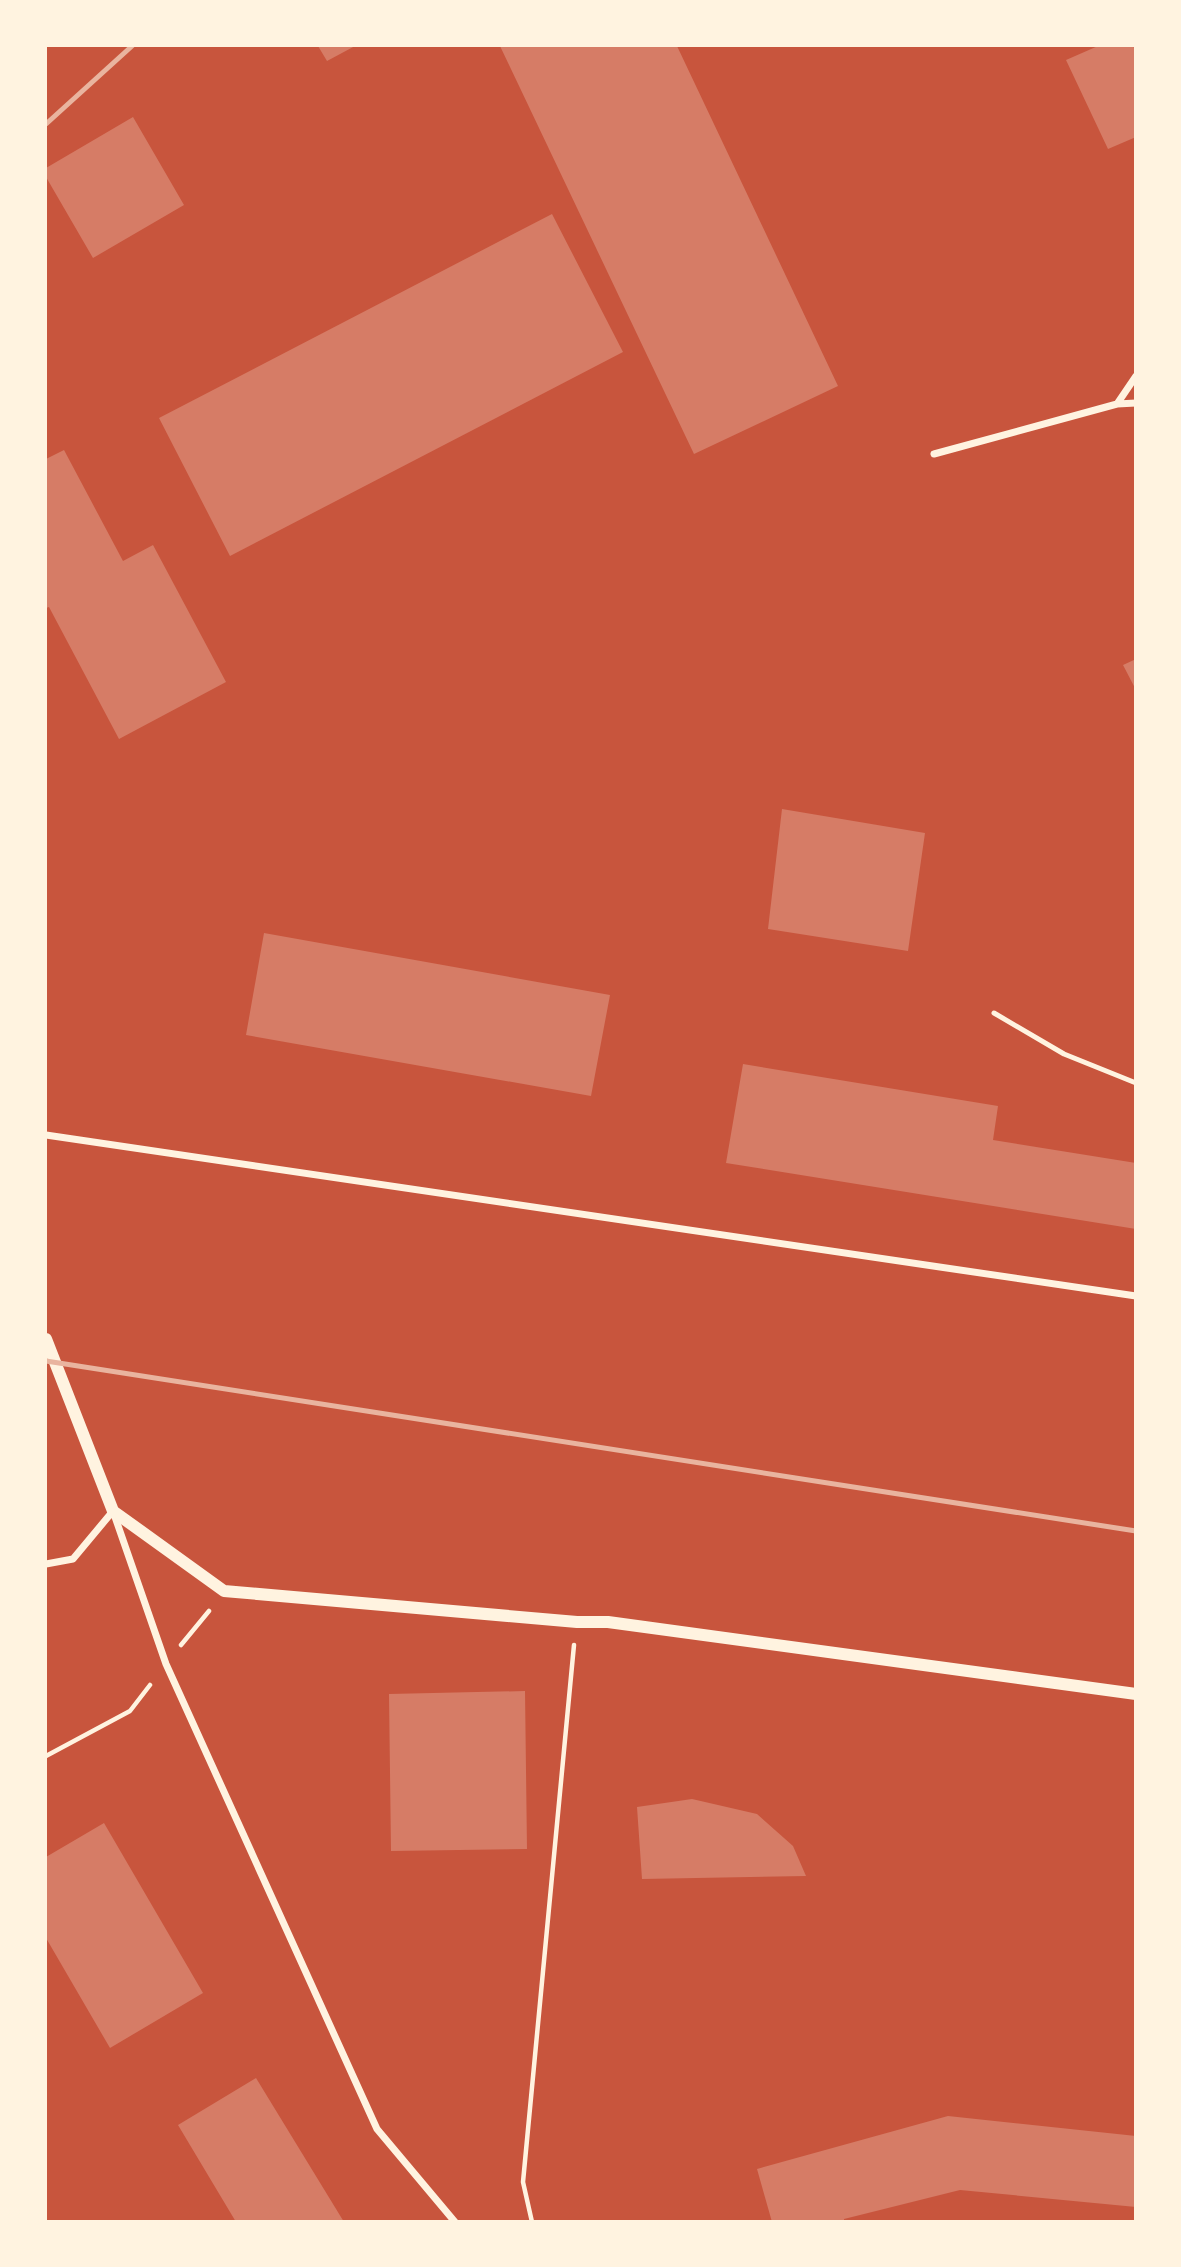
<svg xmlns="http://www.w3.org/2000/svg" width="1181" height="2267" viewBox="0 0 1181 2267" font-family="'Source Sans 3',sans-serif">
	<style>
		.building { fill: #d67c66 }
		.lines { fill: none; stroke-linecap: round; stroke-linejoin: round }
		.path { stroke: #fff3e0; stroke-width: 4.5 }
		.service { stroke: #fff3e0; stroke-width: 5 }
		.minor { stroke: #fff3e0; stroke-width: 7 }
		.tertiary { stroke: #fff3e0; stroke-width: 12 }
		.rail { stroke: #e9b49f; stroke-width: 5 }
	</style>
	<rect width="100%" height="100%" fill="#c8553d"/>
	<path class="building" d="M318,46h37l-28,15z
		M500,46h177l161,340 -144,68z
		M1098,46h35l3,5v86l-28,12 -42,-89z
		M133,117l51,88 -91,53 -47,-81v-9z
		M552,214l71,138 -393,204 -71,-138z
		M64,450l59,111 30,-16 73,137 -107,57 -70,-132 -3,1v-149z
		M1136,659v31l-13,-25z
		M782,809l143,24 -17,118 -140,-22z
		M264,933l346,62 -19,101 -345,-61z
		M743,1064l255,42 -5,34 143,23v66l-410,-66z
		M525,1691l2,158 -136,2 -2,-157z
		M692,1799l65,15 36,32 13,30 -164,3 -5,-72z
		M104,1823l99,170 -93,55 -64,-110v-81z
		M256,2078l88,144h-108l-58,-97z
		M948,2116l188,20v71l-176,-17 -116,29v3h-72l-15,-53z"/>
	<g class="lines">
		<path class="path" d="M181,1645l28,-34
			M46,1756l84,-45 20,-26
			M532,2222l-9,-40 51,-537"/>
		<path class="service" d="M994,1013l70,41 72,29"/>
		<path class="minor" d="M1117,404l19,-28
			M934,454l183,-50 19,-1
			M46,1135l1090,161
			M114,1514l52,150 211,465 78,93
			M46,1564l27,-5 40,-48"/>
		<path class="tertiary" d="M46,1339l67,172 111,80 353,31h31l528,72"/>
		<path class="rail" d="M46,124l86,-78
			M46,1361l1090,170"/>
	</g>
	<rect width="1181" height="2267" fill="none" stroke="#fff3e0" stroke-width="94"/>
</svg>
